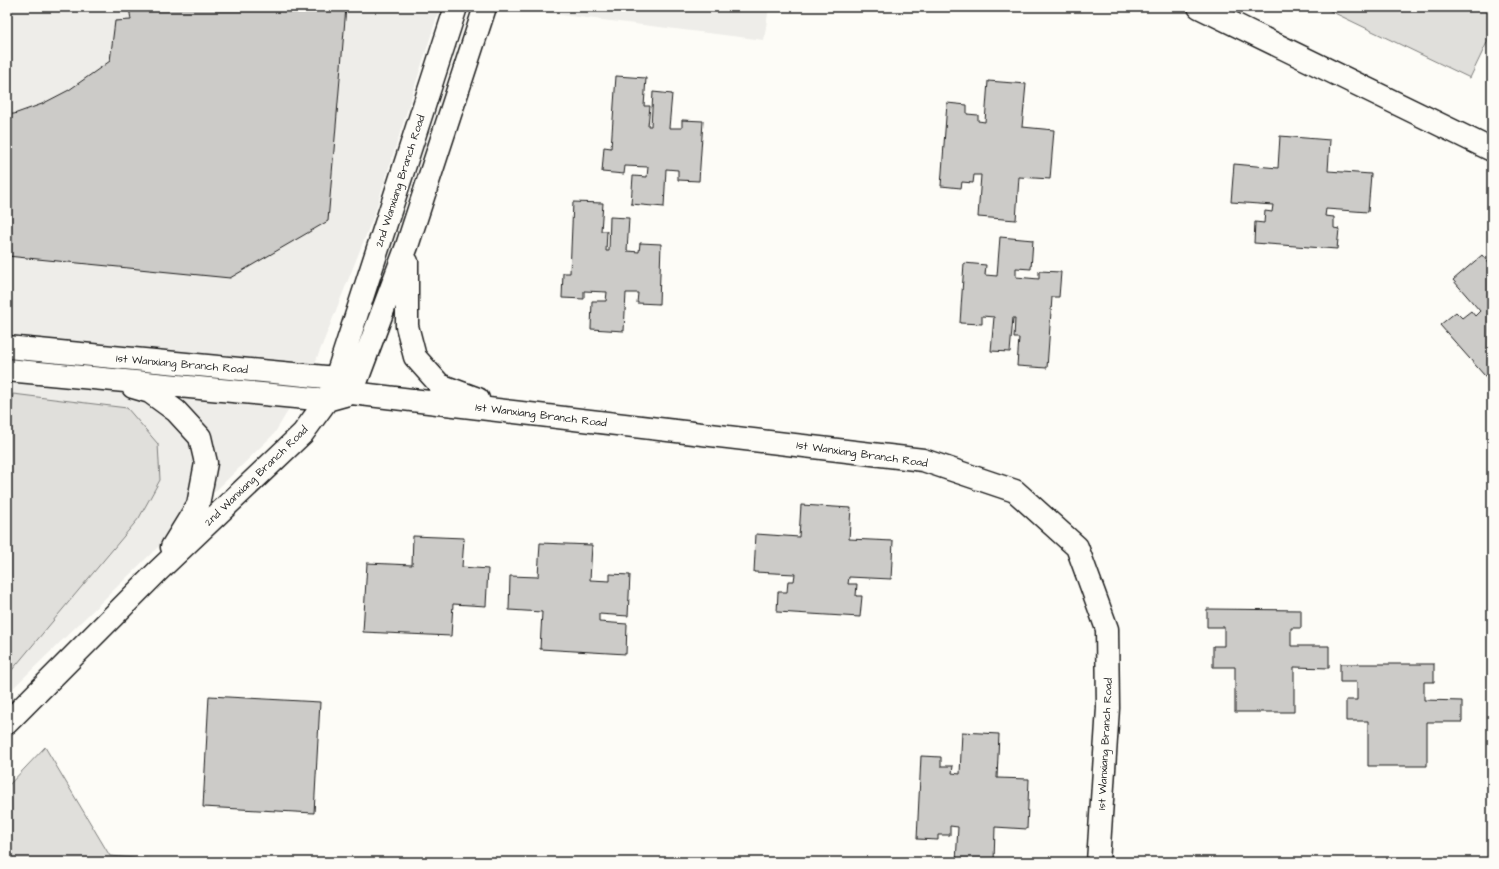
<svg xmlns="http://www.w3.org/2000/svg" width="1499" height="869" viewBox="0 0 1499 869" font-family="'Architects Daughter',sans-serif">
	<style>
		.built { fill: #eeede9 }
		.green { fill: #e0dfdb; stroke: #7e7e7c }
		.building { fill: #cccbc8; stroke: #1c1c1c }
		.lines { fill: none; stroke-linecap: round; stroke-linejoin: round }
		.minor-casing { stroke: #1c1c1c; stroke-width: 25 }
		.minor { stroke: #fdfcf7; stroke-width: 22 }
		.labels { text-anchor: middle; dominant-baseline: central; stroke-width: 3; stroke-linejoin: round; paint-order: stroke }
		.street-label { font-size: 11px; fill: #1c1c1c; stroke: #fdfcf7 }
	</style>
	<rect width="100%" height="100%" fill="#fdfcf7"/>
	<filter id="ink" filterUnits="userSpaceOnUse"><feTurbulence type="fractalNoise" baseFrequency=".025" numOctaves="2"/><feDisplacementMap in="SourceGraphic" scale="8" xChannelSelector="R" yChannelSelector="G"/><feConvolveMatrix kernelMatrix="1 2 1 2 8 2 1 2 1" color-interpolation-filters="sRGB"/></filter>
	<g filter="url(#ink)">
		<path class="built" d="M7,7h433l-66,208 -63,158 -37,61 -267,260z
			M523,7h246l-5,33 -242,-30z"/>
		<path class="green" d="M1322,7h170v25l-22,46z
			M13,394l114,14 31,36 2,36 -21,38 -132,158v-223z
			M45,747l65,109 74,6h-177v-75z"/>
		<path class="building" d="M129,7h217l-18,214 -98,57 -223,-22v-142h7l28,-10 27,-14 41,-29 5,-40 16,-1z
			M616,76l30,2 -2,28h6l-2,20h3l2,-34 19,2 -3,34h13v-8l21,1 -4,60 -21,-1v-10l-12,-1 -2,38 -33,-3 2,-28 14,1 1,-10 -23,-1 -1,8 -22,-2 2,-25 7,1z
			M988,81l38,3 -4,43 32,3 -4,49 -31,-2 -3,43 -38,-3 3,-42h-7l-1,8 -11,-1 -1,6 -20,-2 6,-83 20,2v9l11,1v6l7,1z
			M1280,136l50,4 -2,31 43,3 -3,38 -42,-3 -1,7 9,1v11l5,1 -2,20 -83,-6 1,-21 9,1 1,-12 7,1 1,-7 -42,-3 3,-38 44,4z
			M573,202l30,1 -2,28h6l-1,20h3l1,-34 19,1 -2,33 12,1 1,-9 21,1 -2,60 -22,-1 1,-10h-12l-2,38 -33,-2 1,-28h14l1,-9 -23,-1v8l-22,-1 1,-25h7z
			M1000,237l33,3 -2,29 -15,-1v9l23,2v-8l22,1 -2,25h-7l-5,71 -30,-2 2,-28h-5l1,-20h-2l-3,34 -19,-1 3,-34 -12,-1v8l-22,-1 4,-60 22,2 -1,10 12,1z
			M1482,255l10,12v117l-52,-59 16,-13 6,6 9,-7 4,5 5,-5 -27,-31z
			M801,505l50,3 -2,31 44,2 -2,38 -42,-2 -1,7h9l-1,12h6l-2,21 -83,-5 1,-20h9l1,-11h6l1,-7 -41,-2 2,-38 43,3z
			M413,536l51,2 -2,29 26,2 -2,37 -33,-2 -2,32 -88,-4 4,-69 45,2z
			M540,543l52,2 -2,35 20,1v-7l20,1 -2,41 -29,-2v8l28,2 -1,30 -86,-5 2,-37 -33,-2 1,-34 28,1z
			M1207,609l94,1v18h-10v18h38v22l-35,-1v45h-59v-45h-22v-21h11v-19h-17z
			M1340,664h94v18h-10v18l38,1v21h-35v44h-59v-45h-22v-21h11v-18h-17z
			M209,696l111,6 -6,111 -111,-6z
			M962,732l37,2 -2,44 32,1 -2,50 -32,-2 -1,35h-38l2,-35 -8,-1v9h-12v5l-21,-1 4,-83 20,1v9h12l-1,7 8,1z"/>
		<g class="lines">
			<defs>
				<path id="minor" d="M1199,7l293,143
					M407,262v64l8,31 25,28 38,14
					M7,347l329,31 11,10
					M7,370l320,30 25,-7 571,67 92,31 62,56 30,82 1,79 -10,154
					M133,387l17,5 26,19 24,26 6,26 -8,42 -26,42
					M352,393l55,-147 78,-239
					M7,723l151,-152 145,-138 24,-33 9,-22 120,-371"/>
			</defs>
			<use href="#minor" class="minor-casing"/>
			<use href="#minor" class="minor"/>
		</g>
	</g>
	<g class="labels">
		<g class="street-label">
			<text transform="translate(400 181) rotate(-72)">2nd Wanxiang Branch Road</text>
			<text transform="translate(182 364) rotate(5)">1st Wanxiang Branch Road</text>
			<text transform="translate(541 415) rotate(7)">1st Wanxiang Branch Road</text>
			<text transform="translate(862 454) rotate(8)">1st Wanxiang Branch Road</text>
			<text transform="translate(256 476) rotate(-44)">2nd Wanxiang Branch Road</text>
			<text transform="translate(1105 744) rotate(-87)">1st Wanxiang Branch Road</text>
		</g>
	</g>
	<rect width="1499" height="869" fill="none" stroke="#fdfcf7" stroke-width="24"/>
	<rect x="12" y="12" width="1475" height="845" fill="none" stroke="#1c1c1c" stroke-width="1.5" filter="url(#ink)"/>
</svg>
